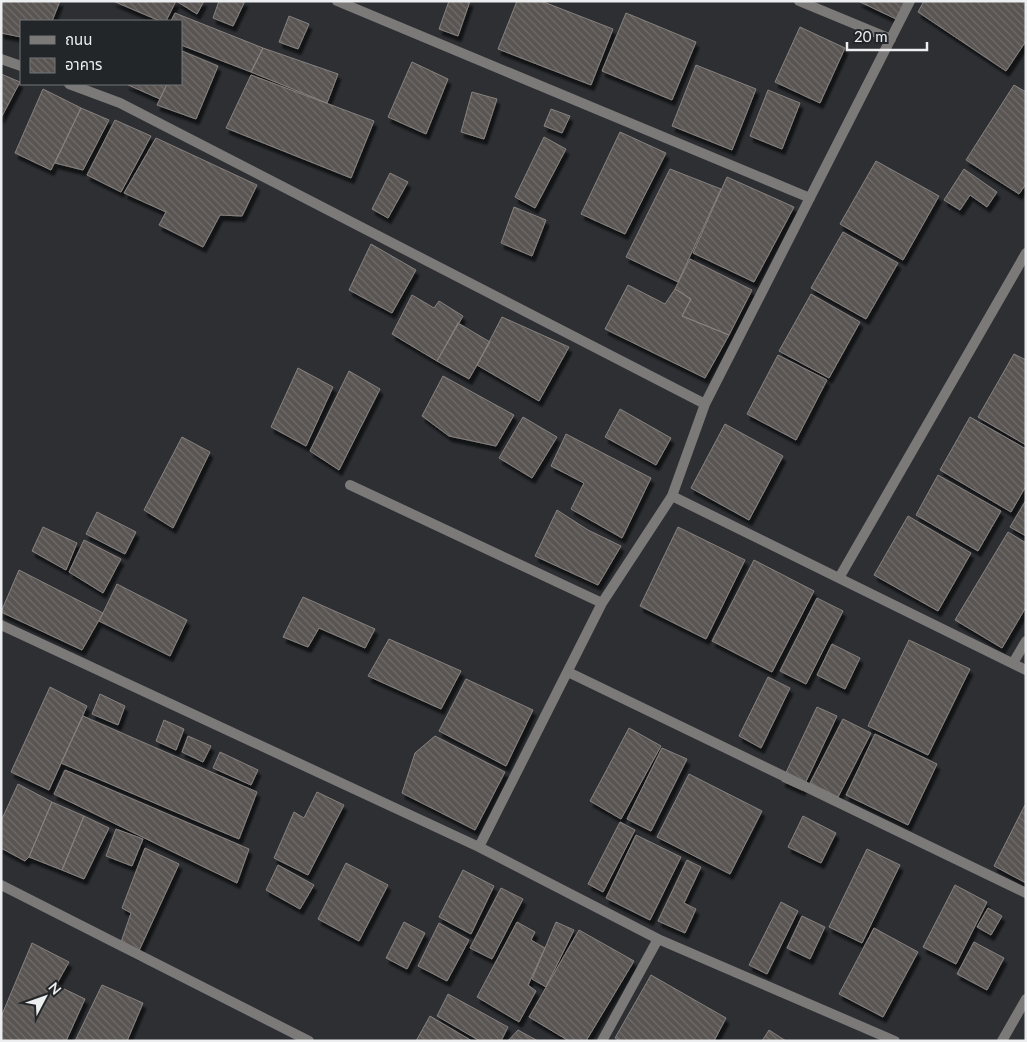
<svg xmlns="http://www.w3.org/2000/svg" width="1027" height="1042" viewBox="0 0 1027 1042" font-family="Lato,'Noto Sans Thai',sans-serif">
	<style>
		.building { fill: url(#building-back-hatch); stroke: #878280; filter: url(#shadow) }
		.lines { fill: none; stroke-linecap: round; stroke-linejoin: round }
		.minor { stroke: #7c7a79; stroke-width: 10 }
	</style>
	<defs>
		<pattern id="building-back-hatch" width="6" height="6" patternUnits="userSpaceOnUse" patternTransform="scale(1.25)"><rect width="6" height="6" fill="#595452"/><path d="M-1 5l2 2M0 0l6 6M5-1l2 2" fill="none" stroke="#716d6b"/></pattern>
		<filter id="shadow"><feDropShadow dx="3" dy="5.5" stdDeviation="1" flood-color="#0009"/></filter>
	</defs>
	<rect width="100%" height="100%" fill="#2d2f33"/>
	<path class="building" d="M1,1h59l-8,20h-31v16l-20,-4z
		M113,1h63l-10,20h-6z
		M176,1h28l-7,13z
		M219,1h26l-12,25 -20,-8z
		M449,1h21l-12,35 -19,-7z
		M517,1h24l72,28 -22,56 -93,-36z
		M858,1h47l-9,18z
		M924,1h102v40l-20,30 -88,-59z
		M175,13l88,35 -12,24 -70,-27v-24h-10z
		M626,13l70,29 -24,58 -70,-29z
		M289,16l20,8 -11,25 -19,-7z
		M800,27l45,21 -25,55 -45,-21z
		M263,48l75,26 -11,29 -76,-31z
		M182,51l36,15 -22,53 -39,-14 10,-21h14z
		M412,62l36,17 -22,55 -38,-17z
		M696,65l60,24 -24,61 -60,-24z
		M1,74l19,8 -19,36z
		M251,75l123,46 -23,57 -125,-50z
		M126,84h41l-7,15z
		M1014,85l12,7v92l-7,10 -53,-34z
		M43,89l38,19 -30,62 -36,-17z
		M768,90l32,13 -18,46 -32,-13z
		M472,92l25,7 -13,40 -23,-7z
		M81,108l28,12 -26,50 -28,-7z
		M551,109l19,7 -8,17 -18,-7z
		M115,120l36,16 -30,56 -34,-17z
		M620,132l46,21 -41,81 -44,-20z
		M544,137l22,12 -31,59 -20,-11z
		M156,138l101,47 -15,31 -22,-1 -17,32 -44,-22 7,-13 -42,-19z
		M876,161l63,35 -36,64 -63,-36z
		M670,169l51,20 -43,93 -52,-25z
		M964,169l33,23 -10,15 -17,-12 -10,15 -16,-10z
		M390,173l18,9 -20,36 -16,-9z
		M727,177l67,30 -40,75 -61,-29z
		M514,207l32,13 -14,36 -31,-13z
		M843,232l55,31 -32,56 -55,-31z
		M371,244l45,26 -24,43 -43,-23z
		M690,259l62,31 -23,45 -47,-19 9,-17 -16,-10z
		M628,285l37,19 10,-15 16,10 -9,17 47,19 -24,43 -100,-49z
		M811,294l49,28 -31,56 -50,-27z
		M412,295l22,13 5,-7 24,15 -26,45 -45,-27z
		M502,317l67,30 -30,54 -62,-36z
		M458,323l32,19 -21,37 -32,-18z
		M1014,354l12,6v85l-48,-28z
		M778,355l49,25 -31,60 -49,-26z
		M298,368l35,19 -27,59 -35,-19z
		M349,371l31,18 -41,81 -29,-19z
		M443,376l71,39 -18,31 -47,-10 -27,-20z
		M620,409l51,29 -15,27 -51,-28z
		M523,417l34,20 -25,41 -33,-20z
		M970,417l56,32v37l-15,26 -71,-42z
		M725,424l58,32 -34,64 -58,-32z
		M566,434l85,44 -29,60 -51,-29 13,-26 -33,-17z
		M182,437l28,15 -37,76 -29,-18z
		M938,475l63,36 -23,40 -62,-36z
		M1026,500v36l-16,-9z
		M557,510l31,20 33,16 -23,39 -63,-29z
		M97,512l39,20 -11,22 -39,-20z
		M908,516l63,37 -33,58 -64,-36z
		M43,527l34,16 -11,27 -34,-19z
		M678,527l67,33 -39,79 -66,-33z
		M1008,532l18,11v64l-24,41 -47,-28z
		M84,540l37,19 -18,34 -34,-21z
		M754,560l60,31 -42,81 -60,-31z
		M19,570l84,43 -21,37 -81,-38z
		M117,584l70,36 -17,36 -71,-35z
		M303,597l72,32 -10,19 -46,-20 -11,19 -25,-10z
		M817,598l26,13 -37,73 -26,-13z
		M389,639l72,32 -20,38 -73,-33z
		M909,640l61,29 -42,86 -60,-29z
		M832,644l28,14 -15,31 -28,-14z
		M768,677l22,11 -29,60 -22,-12z
		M466,679l67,31 -27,56 -67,-35z
		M50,687l37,19 -38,84 -38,-18z
		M100,694l25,12 -7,19 -26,-11z
		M817,707l20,9 -35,74 -20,-9z
		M83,716l174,76 -18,47 -178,-76z
		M843,719l28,14 -33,64 -28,-14z
		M164,720l20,9 -8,21 -20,-9z
		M629,728l32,18 -40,73 -31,-18z
		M875,734l62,30 -29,61 -62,-30z
		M188,736l23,10 -8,16 -21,-10z
		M435,736l70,36 -30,58 -73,-37 13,-40z
		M662,748l25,11 -36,72 -24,-12z
		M220,752l38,18 -7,15 -38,-17z
		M65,770l184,79 -12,34 -183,-89z
		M689,774l73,37 -32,63 -73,-37z
		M18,784l34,18 -23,55 -4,4 -24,-13v-27z
		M317,792l27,13 -36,70 -34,-17 20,-46 10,6z
		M52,802l32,14 -22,54 -33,-13z
		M1025,805h1v78l-32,-17z
		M84,816l25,12 -25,51 -22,-9z
		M803,816l33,17 -15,30 -33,-16z
		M620,822l15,8 -32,62 -15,-8z
		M116,829l27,10 -11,27 -26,-10z
		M636,835l45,22 -31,63 -44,-22z
		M145,848l34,16 -42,91 -17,-10 11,-32 -9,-5z
		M867,849l33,16 -38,78 -33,-16z
		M687,860l14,7 -17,36 12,6 -11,24 -27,-12z
		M346,863l42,22 -29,56 -41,-22z
		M278,865l36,20 -14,24 -34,-19z
		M463,870l31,16 -23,48 -32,-17z
		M955,885l32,17 -31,62 -33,-17z
		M501,888l22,11 -31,60 -22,-11z
		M781,902l17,9 -31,63 -18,-9z
		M988,908l14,8 -11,19 -14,-8z
		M802,916l23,11 -15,32 -23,-11z
		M404,922l21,11 -18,36 -21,-11z
		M517,922l18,10 -4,8 14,8 -17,37 8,6 -17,31 -42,-25z
		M556,922l18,8 -28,57 -14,-8z
		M439,923l30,17 -22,41 -29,-15z
		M874,928l44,24 -35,65 -44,-23z
		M579,930l55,31 -48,80h-17l-40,-24z
		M974,942l30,16 -17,32 -30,-16z
		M32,943l37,19 -13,23 29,14 -19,42h-65v-24z
		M651,975l75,43 -12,23h-94l-5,-3z
		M102,985l41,18 -16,38h-52z
		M448,994l60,33 -7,14h-21l-43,-25z
		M430,1016l42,25h-56z
		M518,1030l20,11h-30z
		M769,1030l17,11h-24z"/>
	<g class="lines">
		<path class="minor" d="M337,1l473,197
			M799,1l92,38
			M1,59l20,7
			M69,84l51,19 585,301
			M350,485l252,118
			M672,496l354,174
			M839,578l187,-325
			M1,625l478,222 179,92 237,102
			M1013,663l13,-22
			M568,672l458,221
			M479,847l123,-244 70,-107 33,-92 205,-403
			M1,885l308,156
			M602,1041l56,-102
			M1002,1041l24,-42"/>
	</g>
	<rect width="1027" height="1042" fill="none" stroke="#eceef0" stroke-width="5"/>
	<rect x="20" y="20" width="162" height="65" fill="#232629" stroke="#737679"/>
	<rect x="30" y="36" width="25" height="8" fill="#7c7a79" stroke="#737679"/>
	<text x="65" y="45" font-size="15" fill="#eceef0">ถนน</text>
	<rect x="30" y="58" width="25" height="15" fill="url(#building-back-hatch)" stroke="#737679"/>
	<text x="65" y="70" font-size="15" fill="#eceef0">อาคาร</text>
	<g transform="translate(45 997) rotate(49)" stroke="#232629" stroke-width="4" paint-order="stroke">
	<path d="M0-4L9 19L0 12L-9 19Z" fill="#eceef0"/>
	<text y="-8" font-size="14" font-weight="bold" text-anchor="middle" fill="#eceef0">N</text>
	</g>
	<path d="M847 42v8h80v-8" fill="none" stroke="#eceef0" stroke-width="2.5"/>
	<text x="854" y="42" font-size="15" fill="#eceef0" stroke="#232629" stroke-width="4" paint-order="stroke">20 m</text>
</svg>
